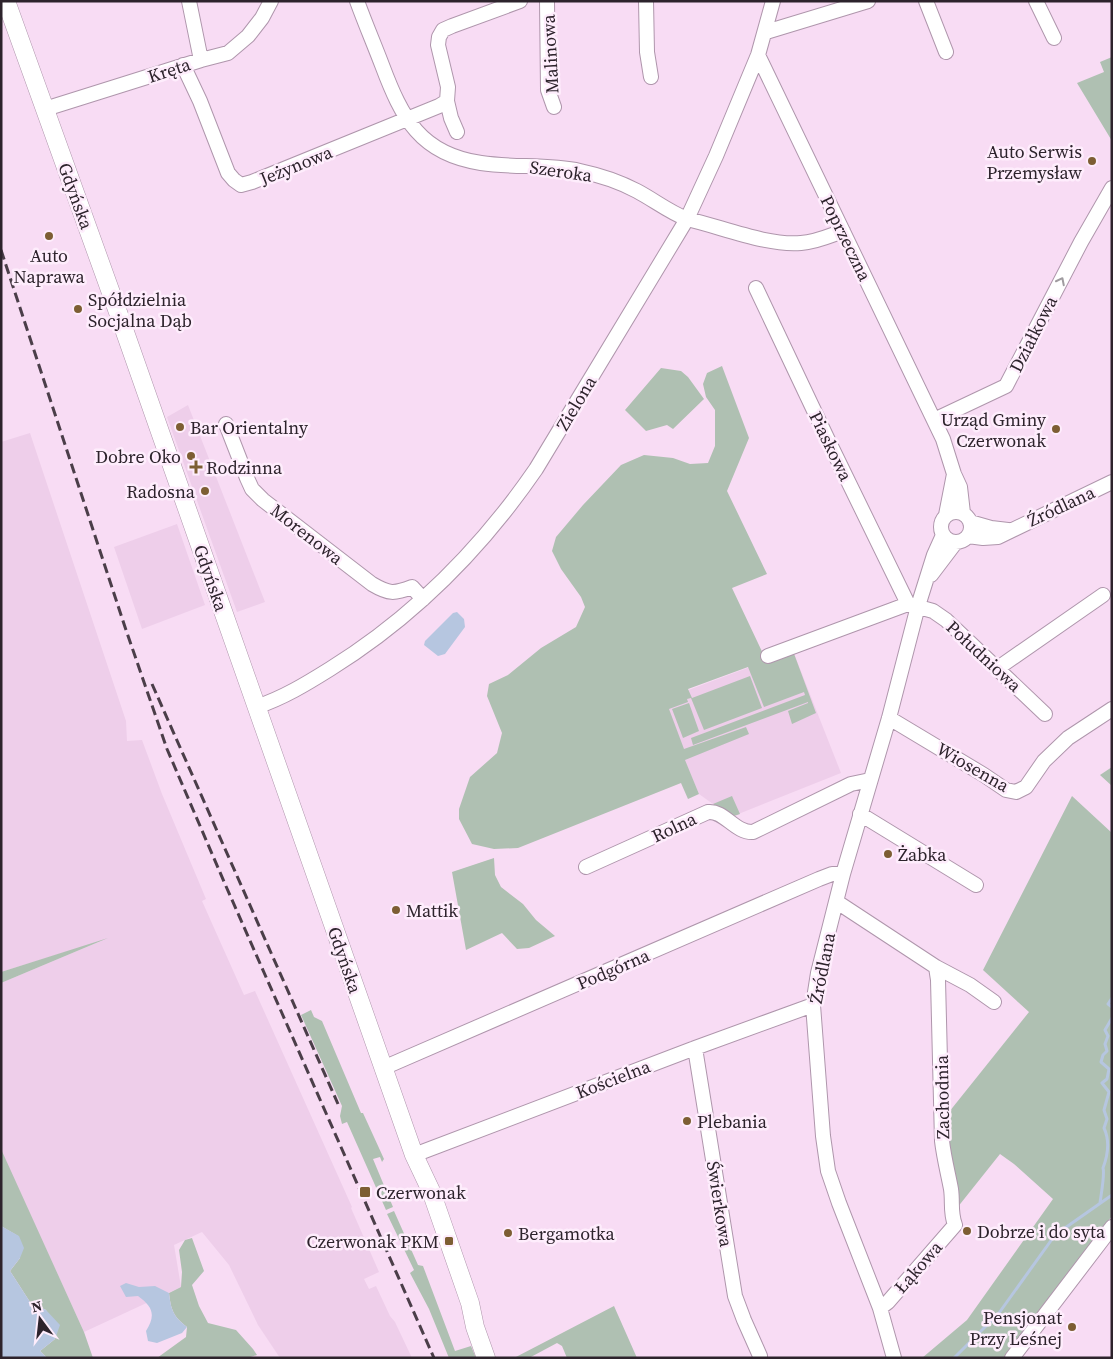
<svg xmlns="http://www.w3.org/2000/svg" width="1113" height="1359" viewBox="0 0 1113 1359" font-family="'Source Serif 4',serif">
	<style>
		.built { fill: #eeceea }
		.green { fill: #afc0b2 }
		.water { fill: #b6c6e0 }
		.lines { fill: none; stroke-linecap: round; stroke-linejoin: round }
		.stream { stroke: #b6c6e0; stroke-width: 3 }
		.minor-casing { stroke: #af96ac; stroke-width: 16 }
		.major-casing { stroke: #af96ac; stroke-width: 19 }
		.minor { stroke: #fff; stroke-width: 14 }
		.major { stroke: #fff; stroke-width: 18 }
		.rail { stroke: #4b3e49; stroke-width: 3; stroke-dasharray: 10 5; stroke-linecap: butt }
		.oneway { stroke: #a09ca0 }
		.poi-dot { fill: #7d5e33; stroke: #feedfc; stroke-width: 2 }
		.labels { text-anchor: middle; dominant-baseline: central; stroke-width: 5; stroke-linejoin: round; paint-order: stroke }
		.street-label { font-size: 18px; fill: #2d232c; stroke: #feedfc }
		.poi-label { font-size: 18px; fill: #2d232c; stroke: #feedfc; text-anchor: start }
	</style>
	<rect width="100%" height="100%" fill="#f8dcf4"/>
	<path class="built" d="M188,405l77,197 -28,10 -70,-195z
		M30,433l96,288 1,20 15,-1 20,54 44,105 -4,2 42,94 11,-4 97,216 -1,1 28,64 -15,7 5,10 7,-3 14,30 5,6 17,36h-132l-22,-33 -29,-60 -27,-33 -28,13 7,42 -97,45 -76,-166 -7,-17v-166l100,-42 -100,31v-530z
		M177,524l28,81 -63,24 -28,-82z
		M793,651l48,122 -110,44 -32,-23 -40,-93z"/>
	<path class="green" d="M1112,57v84l-35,-58 27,-11 -4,-10z
		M722,366l27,72 -22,53 40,83 -35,14 34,72 27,-9 23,62 -24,11 -4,-13 20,-8v-1l-115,43 -2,-7 114,-43 -1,-3 -40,15 -16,-40 -60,22 4,9 58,-22 12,32 -58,22 -13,-32 -4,1 1,3 -19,7 15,40 62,-22 3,7 -64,26 14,34 -11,5 -7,-16 -163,65 -24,1 -22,-5 -13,-25v-10l11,-32 27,-24 5,-20 -15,-37 2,-12 19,-9 33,-27 35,-21 9,-20 -4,-10 -20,-28 -9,-18 4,-14 27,-32 38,-40 23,-10 29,3 17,6 18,-1 7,-17v-36l-9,-13 -3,-13 4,-11z
		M661,368l20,3 7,6 16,22 -31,30 -6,-4 -21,6 -21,-21z
		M689,703l10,28 -16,7 -11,-29z
		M1112,767v19l-12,-11z
		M732,796l8,18 -9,3 -18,-13z
		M1072,796l40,37v383l-109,142h-81l45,-38 86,-121 -39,-35 -14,-10 -47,59 -5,-94 1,-7 80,-100 -46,-42z
		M494,858l1,17 6,12 22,17 13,16 19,16 -26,12 -12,1 -15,-16 -36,17 -14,-78z
		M108,938l-107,45v-11z
		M311,1010l3,7 8,4 39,92h2l21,46 -2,3 -2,-5 -7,2 20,48 -7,3 -39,-88 -5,2 -2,-8 2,-10 -41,-91z
		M1,1149l83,183 9,26h-46l-7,-7 15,-12 -9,-29 -16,-8 -20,-31 10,-13 -2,-22 -17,-10z
		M394,1211l24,54 5,1 32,85 16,-5 5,12h-27l-20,-49 -19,-36 4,-3 -27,-56z
		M192,1238l12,33 -12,14 7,21 9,17 28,7 17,19 4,6 -10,3h-90l29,-21 1,-10c-14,-11 -16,-17 -18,-34l12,-6 1,-15 -3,-22 6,-10z
		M614,1306l23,52h-70l-5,-12 -5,-3 -28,15h-15z"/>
	<path class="water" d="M457,612l7,7 1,8 -20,27 -7,2 -14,-11 1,-4 28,-28z
		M1,1226l18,10 5,12 -4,10 -10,13 20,31 16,8 14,15 -5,14 -15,12 7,7h-46z
		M126,1283l13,4 16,-1 14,7c2,17 4,23 18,34l-5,6 -25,10 -9,-2 -2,-10c10,-16 7,-24 -8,-35l-12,1 -6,-11z"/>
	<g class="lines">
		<path class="stream" d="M1112,998l-4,6 4,3
			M1100,1203c1,-8 5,-29 3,-35 5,-13 7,-27 1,-40l3,-9 -3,-9 5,-18 -7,-9 5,-4 2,-10 -8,-7 2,-7 4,-4 -2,-7 3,-8 -3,-6 7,-12
			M954,1358l45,-45 56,-78 57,-40"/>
		<defs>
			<path id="minor" d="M189,1l12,59
				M357,1c8,22 17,43 25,64 20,53 38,89 99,98 33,5 67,1 99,8 19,4 40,11 57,20 17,9 32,21 50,28 35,8 80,27 114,24 15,-1 28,-7 42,-12
				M547,1l1,89 6,17
				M646,1l1,51 4,25
				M926,1l20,51
				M1036,1l18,37
				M766,32l102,-31
				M758,55l185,384 11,35 6,13 3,26
				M183,65l17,36 28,72 6,7 7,5 11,-3 187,-76 8,-5
				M45,109l156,-49 27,-7 20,-17 14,-18 9,-17
				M457,132l-6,-14 -4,-17 1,-14 -10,-42 1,-8 4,-7 9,-4 68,-25
				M756,288l71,150 81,166 25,7 13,9 99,94
				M934,420l72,-34 75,-144 31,-54
				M226,424l21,54 5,11 11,11 109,84c17,10 22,10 40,3l11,12
				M941 527a15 15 0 1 1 30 0a15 15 0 1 1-30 0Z
				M946,515l8,-41
				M970,522l21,6 17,2
				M968,536l15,2 15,-1 114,-55
				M931,575l25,-33
				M768,656l140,-52
				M998,668l105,-73
				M256,707c27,-9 50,-23 74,-38 82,-51 151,-120 206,-200l151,-250 29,-63 42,-101 15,-54
				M889,718l95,57 22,15 10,2 10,-5 18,-26 24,-23 44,-29
				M860,814l116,71
				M586,867l122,-55c16,-2 27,21 45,20l98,-48 19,-4
				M837,902l99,65 2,13 4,161c2,17 6,32 9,48 2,13 -1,23 4,36l-67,77 -8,6
				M936,967l34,18 24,17
				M695,1048l40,248 9,24 16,36
				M383,1068l436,-189 13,-5h11
				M414,1155l281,-107 118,-43
				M894,1358l-14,-50 -41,-105 -11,-32 -5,-35 -10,-131 5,-32 25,-99 46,-156 29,-112 16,-51 9,-20
				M1012,1358l100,-131"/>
			<path id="major" d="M6,1l113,314 295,840 17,36 39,112 5,24 11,31"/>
		</defs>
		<use href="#minor" class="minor-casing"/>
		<use href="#major" class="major-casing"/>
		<use href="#minor" class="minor"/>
		<use href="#major" class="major"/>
		<path class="rail" d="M1,250l124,377 42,122 58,135 209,474
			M152,684l186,420"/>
	</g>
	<defs><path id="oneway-chevron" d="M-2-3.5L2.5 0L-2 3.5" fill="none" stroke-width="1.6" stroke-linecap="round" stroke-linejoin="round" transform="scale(1.25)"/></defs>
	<use class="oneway" href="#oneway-chevron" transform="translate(1061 281) rotate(-63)"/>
	<g class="poi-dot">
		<circle cx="1092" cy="161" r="5"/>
		<circle cx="49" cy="236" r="5"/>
		<circle cx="78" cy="309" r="5"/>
		<circle cx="180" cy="427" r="5"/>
		<circle cx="1056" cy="429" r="5"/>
		<circle cx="191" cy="456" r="5"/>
		<path d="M193.5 459.5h5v5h5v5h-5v5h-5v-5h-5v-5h5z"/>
		<circle cx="205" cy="491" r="5"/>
		<circle cx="888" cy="854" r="5"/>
		<circle cx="396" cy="910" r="5"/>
		<circle cx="687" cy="1121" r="5"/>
		<rect x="359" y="1186" width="12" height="12" rx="2.5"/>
		<circle cx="967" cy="1231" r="5"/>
		<circle cx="508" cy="1233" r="5"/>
		<rect x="444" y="1236" width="10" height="10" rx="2.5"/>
		<circle cx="1072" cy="1327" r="5"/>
	</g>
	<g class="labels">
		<g class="street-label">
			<text transform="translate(550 54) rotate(-93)">Malinowa</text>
			<text transform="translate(169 70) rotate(-18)">Kręta</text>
			<text transform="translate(296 165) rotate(-22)">Jeżynowa</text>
			<text transform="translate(561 171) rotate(8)">Szeroka</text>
			<text transform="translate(76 196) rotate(70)">Gdyńska</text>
			<text transform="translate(846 238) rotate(64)">Poprzeczna</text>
			<text transform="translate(1033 334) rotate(-63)">Działkowa</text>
			<text transform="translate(576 403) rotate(-59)">Zielona</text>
			<text transform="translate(831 446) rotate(64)">Piaskowa</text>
			<text transform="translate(1061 506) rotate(-25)">Źródlana</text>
			<text transform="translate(307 534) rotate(38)">Morenowa</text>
			<text transform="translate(211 578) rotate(71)">Gdyńska</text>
			<text transform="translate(984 656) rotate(43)">Południowa</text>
			<text transform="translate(973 767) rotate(30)">Wiosenna</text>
			<text transform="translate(674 827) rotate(-25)">Rolna</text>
			<text transform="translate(345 960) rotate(71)">Gdyńska</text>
			<text transform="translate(822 968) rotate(-79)">Źródlana</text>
			<text transform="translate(613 969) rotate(-23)">Podgórna</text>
			<text transform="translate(613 1079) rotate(-21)">Kościelna</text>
			<text transform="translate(942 1097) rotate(-91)">Zachodnia</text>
			<text transform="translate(720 1204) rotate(81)">Świerkowa</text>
			<text transform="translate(918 1267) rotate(-49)">Łąkowa</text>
		</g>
		<g class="poi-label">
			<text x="1082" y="151" text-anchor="end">Auto Serwis<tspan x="1082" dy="21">Przemysław</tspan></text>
			<text x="49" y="255" text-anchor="middle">Auto<tspan x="49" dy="21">Naprawa</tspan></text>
			<text x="88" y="299">Spółdzielnia<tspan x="88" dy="21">Socjalna Dąb</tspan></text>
			<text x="1046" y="419" text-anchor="end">Urząd Gminy<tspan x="1046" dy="21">Czerwonak</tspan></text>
			<text x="190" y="427">Bar Orientalny</text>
			<text x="181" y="456" text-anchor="end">Dobre Oko</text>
			<text x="206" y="467">Rodzinna</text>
			<text x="195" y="491" text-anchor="end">Radosna</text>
			<text x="898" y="854">Żabka</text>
			<text x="406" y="910">Mattik</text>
			<text x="697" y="1121">Plebania</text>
			<text x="376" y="1192">Czerwonak</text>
			<text x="977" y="1231">Dobrze i do syta</text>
			<text x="518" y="1233">Bergamotka</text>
			<text x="439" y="1241" text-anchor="end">Czerwonak PKM</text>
			<text x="1062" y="1317" text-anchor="end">Pensjonat<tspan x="1062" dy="21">Przy Leśnej</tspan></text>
		</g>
	</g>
	<rect width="1113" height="1359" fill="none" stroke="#2d232c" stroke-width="5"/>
	<g transform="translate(40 1319) rotate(345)" stroke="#feedfc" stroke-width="4" paint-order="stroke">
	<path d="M0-4L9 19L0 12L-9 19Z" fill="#2d232c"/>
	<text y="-8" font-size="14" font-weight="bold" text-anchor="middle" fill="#2d232c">N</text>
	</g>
</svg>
